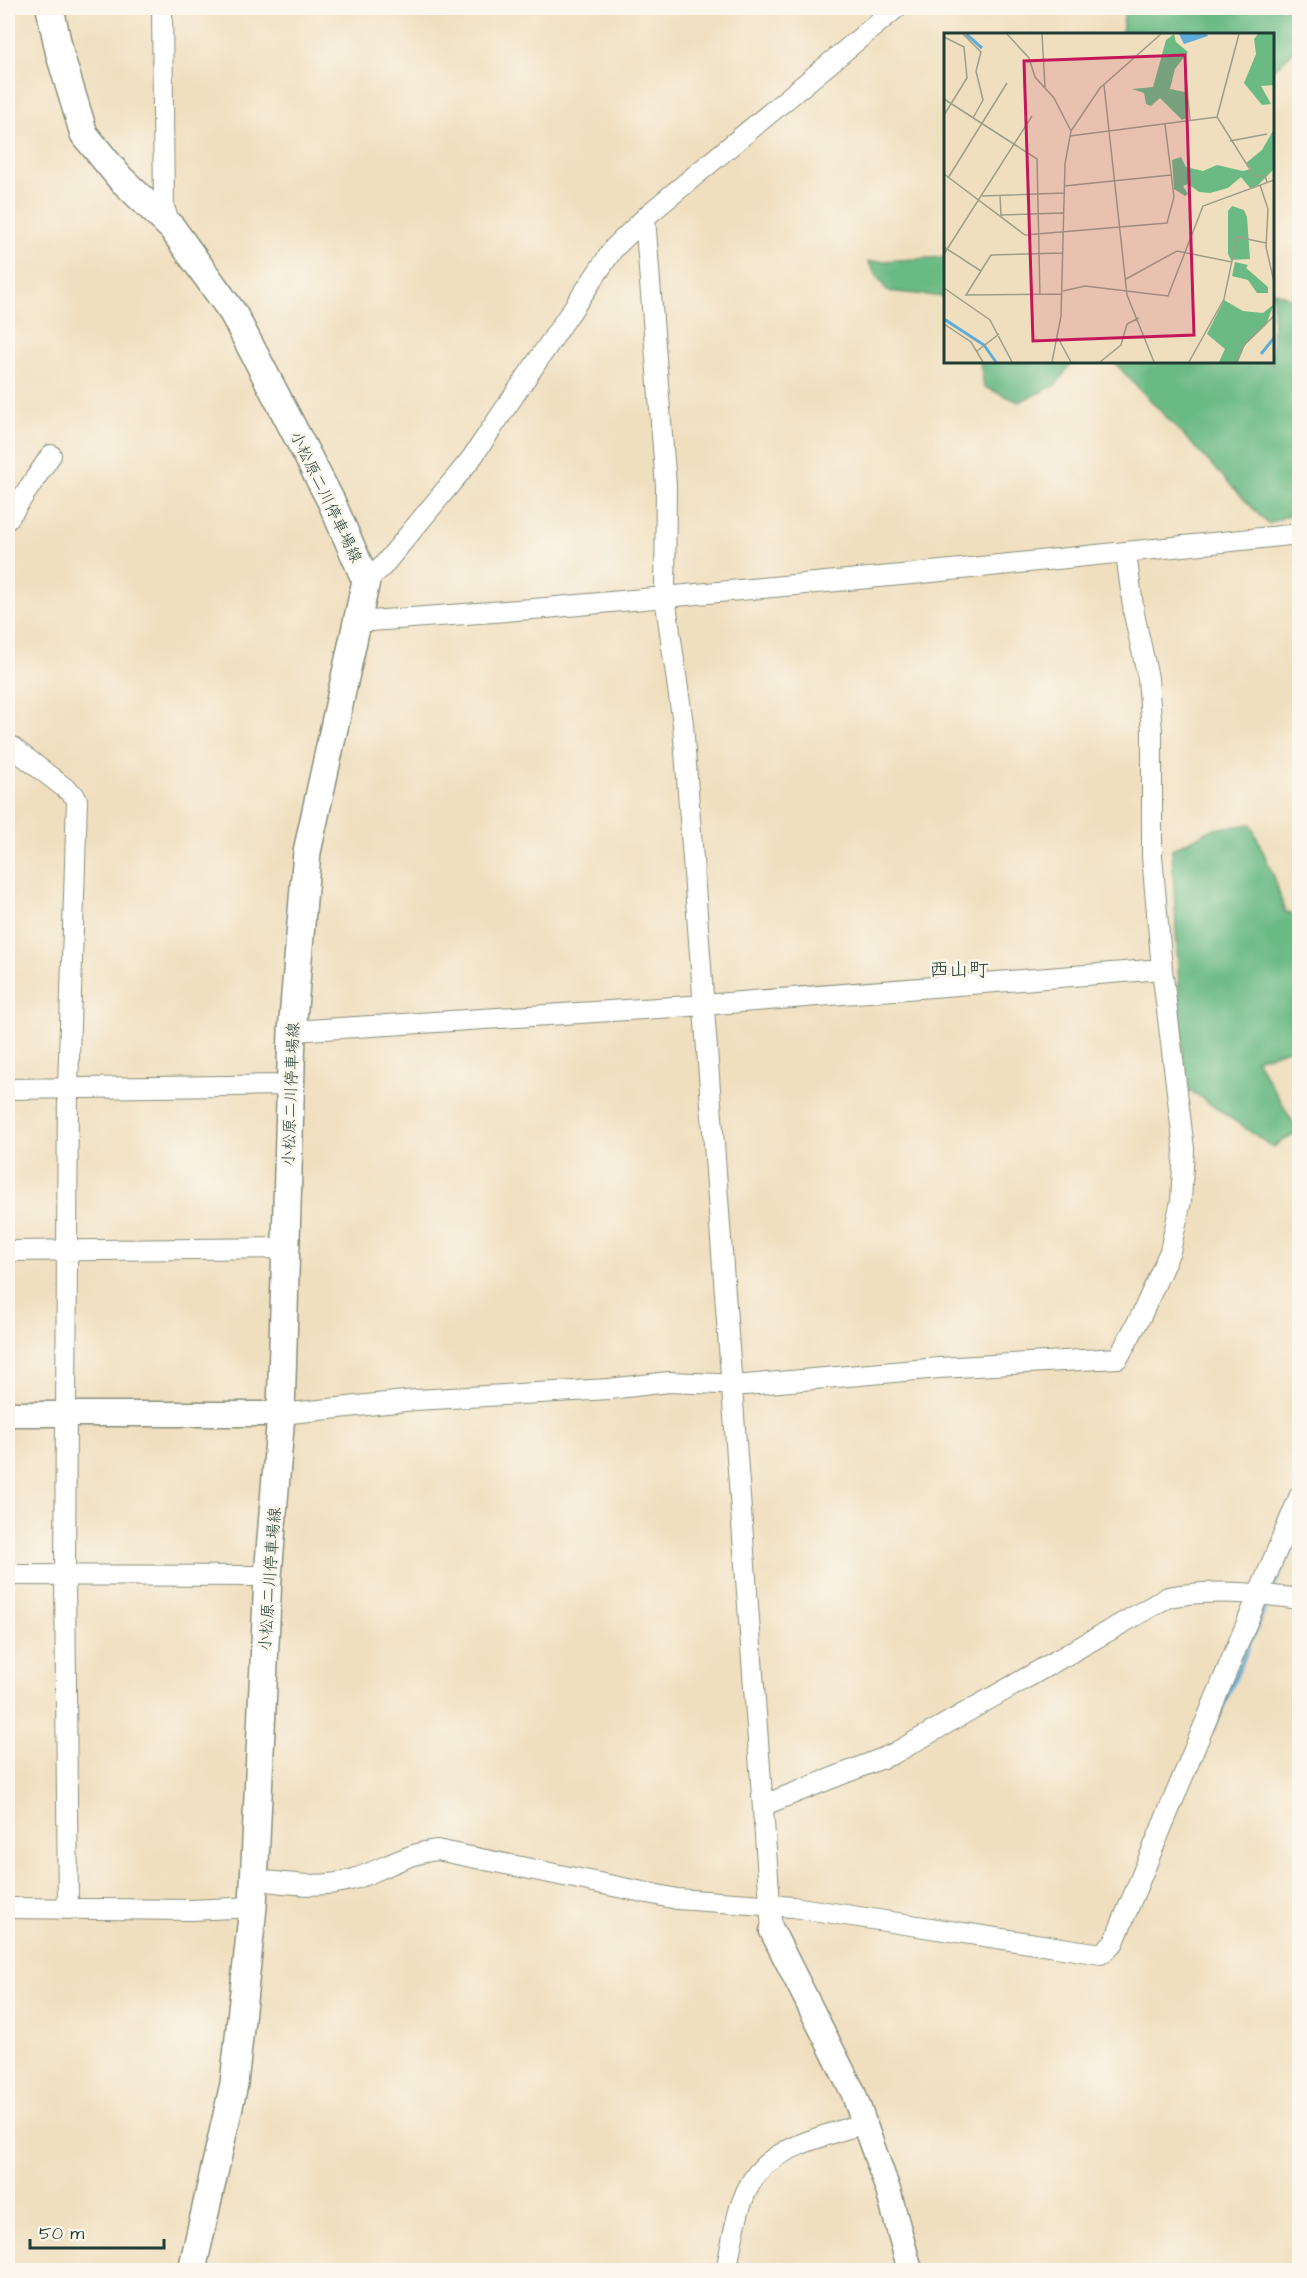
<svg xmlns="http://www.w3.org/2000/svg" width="1307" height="2278" viewBox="0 0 1307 2278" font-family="'Architects Daughter','Klee One',sans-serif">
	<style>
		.forest { fill: #6bba84; stroke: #457c5c; stroke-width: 1.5 }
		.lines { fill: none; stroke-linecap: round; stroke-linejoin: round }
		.stream { stroke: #5dadd8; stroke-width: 5 }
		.minor-casing { stroke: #888e7a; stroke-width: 22 }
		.tertiary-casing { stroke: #888e7a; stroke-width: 27 }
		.secondary-casing { stroke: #888e7a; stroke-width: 30 }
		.minor { stroke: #fff; stroke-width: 20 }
		.tertiary { stroke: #fff; stroke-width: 24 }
		.secondary { stroke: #fff; stroke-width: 27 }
		.labels { text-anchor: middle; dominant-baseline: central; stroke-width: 5; stroke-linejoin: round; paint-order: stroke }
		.street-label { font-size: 16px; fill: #1f3d34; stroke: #fbf7ec }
		.quarter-label { font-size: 20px; fill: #1f3d34; stroke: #fbf7ec }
		.inset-river { fill: none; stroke: #5dadd8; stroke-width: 3 }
		.inset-road { fill: none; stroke: #9c9e87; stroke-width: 1.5 }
		.view { fill: #c2185b; fill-opacity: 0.15; stroke: #c2185b; stroke-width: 3 }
		.inset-edge { fill: none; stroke: #1f3d34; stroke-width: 3 }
	</style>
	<rect width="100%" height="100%" fill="#fbf7ec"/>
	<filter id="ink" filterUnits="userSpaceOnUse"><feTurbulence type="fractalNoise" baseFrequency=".0167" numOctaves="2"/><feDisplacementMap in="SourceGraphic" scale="12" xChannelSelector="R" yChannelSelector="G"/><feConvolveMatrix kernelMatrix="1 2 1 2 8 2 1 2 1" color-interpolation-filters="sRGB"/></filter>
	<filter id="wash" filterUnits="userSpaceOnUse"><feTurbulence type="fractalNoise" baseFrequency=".008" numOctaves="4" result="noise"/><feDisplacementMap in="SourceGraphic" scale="24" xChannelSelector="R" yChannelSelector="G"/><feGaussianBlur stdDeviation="1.35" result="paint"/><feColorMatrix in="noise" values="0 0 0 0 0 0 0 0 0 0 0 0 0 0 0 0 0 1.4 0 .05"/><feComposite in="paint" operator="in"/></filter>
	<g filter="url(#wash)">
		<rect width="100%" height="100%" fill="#f0dfbf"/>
		<path class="forest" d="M1125,8h174c1,33 1,41 -26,62l-1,-36h-150z
			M945,257v40l-58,-6 -19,-29z
			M1273,291l26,11 1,208 -32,14 -154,-162h158z
			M980,362h92l-16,23 -37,17 -35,-15z
			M1251,824l24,55 10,33 14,3v131l-43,13 42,72 -25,16 -89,-61 -12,-237 41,-20z"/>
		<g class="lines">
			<path class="stream" d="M1273,1587l27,-62
				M1213,1729l52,-123"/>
		</g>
	</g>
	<g filter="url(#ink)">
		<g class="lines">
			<defs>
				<path id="minor" d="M162,8l2,200 7,17
					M645,218l21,268 -1,111 18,127 89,1207
					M8,519l43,-64
					M366,581l16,-14 89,-108 143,-211 36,-35 246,-205
					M357,622l189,-14 366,-34 388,-40
					M8,744l66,51 3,5 -9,289 -3,487 3,333
					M292,1031l398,-25 472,-37
					M8,1089l282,-4
					M8,1251l279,-3
					M281,1414l134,-14 194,-11 60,-7 76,3 194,-17 179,-10 23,-42 29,-65 11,-50 3,-52 -22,-180 -10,-113v-124l-4,-54 -14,-64 -8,-61
					M8,1575l260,1
					M764,1805l129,-51 275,-157c44,-8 88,-4 132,2
					M254,1879c34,5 67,10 100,0 28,-9 53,-26 83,-29l240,49 116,8 308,47 13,-12 186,-447
					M8,1908l183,2 62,-3
					M726,2270c8,-33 11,-78 37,-103 21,-22 72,-34 101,-44"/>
				<path id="tertiary" d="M8,1414h273
					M772,1931l81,161 35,98 22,80"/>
				<path id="secondary" d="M50,8l10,47 24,79 36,44 52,50 61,85 98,188 35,80 -59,271 -15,179 -11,383 -13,162 -15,331 -19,177 -42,186"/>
			</defs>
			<use href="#minor" class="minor-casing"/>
			<use href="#tertiary" class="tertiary-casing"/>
			<use href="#secondary" class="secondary-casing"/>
			<use href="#minor" class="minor"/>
			<use href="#tertiary" class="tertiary"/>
			<use href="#secondary" class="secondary"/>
		</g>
	</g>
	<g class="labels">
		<g class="street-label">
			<text transform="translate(326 497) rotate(64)">小松原二川停車場線</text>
			<text transform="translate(291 1094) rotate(-88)">小松原二川停車場線</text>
			<text transform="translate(270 1579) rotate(-86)">小松原二川停車場線</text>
		</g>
		<g class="quarter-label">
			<text x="959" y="970">西山町</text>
		</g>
	</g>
	<g transform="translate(944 33)">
		<rect width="330" height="330" fill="#f0dfbf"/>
		<path d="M230,1l2,8 12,10 -13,17 -5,20 15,3 1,26 -4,2 -22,-22 -9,8 -5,-2 -2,-11 -12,-4 21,-2 13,-47zM314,1h16v51l-13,1 10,18 -9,1 -18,-22 12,-29 -2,-15zM330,96v40l-17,17 -7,2 -9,-11 -13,11 -18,5 -11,-1 -11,-8 -5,2 5,8 -3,2 -11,-7 -2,-29 9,-3 5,10 17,4 14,-6 26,6 8,-2 -5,-6 16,-13zM288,173l12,4 3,7 3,42 -19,1 -3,-6v-43zM291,229l13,3 -2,3 22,19v6h-11l-9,-13 -16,-4zM280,267l19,11 20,2 11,-9 -8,21 -21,20 -7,17h-19l6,-13 -18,-15z" fill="#6bba84"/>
		<path d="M235,1h28l1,2 -24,8z" fill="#5dadd8"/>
		<path class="inset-river" d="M22,1l16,14M0,286l40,26 12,17M317,321l13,-16"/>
		<path class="inset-road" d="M19,1l18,18 -5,19 7,29 -10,18M63,1l22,24 6,19 19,21 17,33 -6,33 -4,152 -9,46M98,1l3,53M295,1l-22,83 37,59h11l2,6M0,4l20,10 3,31 -23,37M241,31l5,56M160,52l23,210 27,67M0,66l93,60 3,136M127,98l29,-43 61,-54M126,103l147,-19M286,108l37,-7M0,141l81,61 142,-12 7,-26 -9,-73M4,145l59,-95M316,152l8,24 -2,38 8,35M120,153l107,-11M56,162l1,21M38,163l82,-3M57,182l62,-2M0,214l37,24M0,221l88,-138M182,246l51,-28 55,11M0,255l46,32 22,42M119,258l22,-5 83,10 35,-90 71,-26M118,261l-96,1 25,-40 72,-2M0,291l27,18 12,20M114,305l13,24M33,318l22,-17M156,329l21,-17 6,-21 12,-6M245,329l35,-63 13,-62 29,6M292,329l8,-17 30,-29"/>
		<path class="view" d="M241,22l9,280 -161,6 -9,-280z"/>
		<rect width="330" height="330" class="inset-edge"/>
	</g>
	<rect width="1307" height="2278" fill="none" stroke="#fbf7ec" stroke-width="30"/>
	<path d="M30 2239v9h134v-9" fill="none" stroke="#1f3d34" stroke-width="3"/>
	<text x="39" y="2239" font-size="18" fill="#1f3d34" stroke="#fbf7ec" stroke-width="4.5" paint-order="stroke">50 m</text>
</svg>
